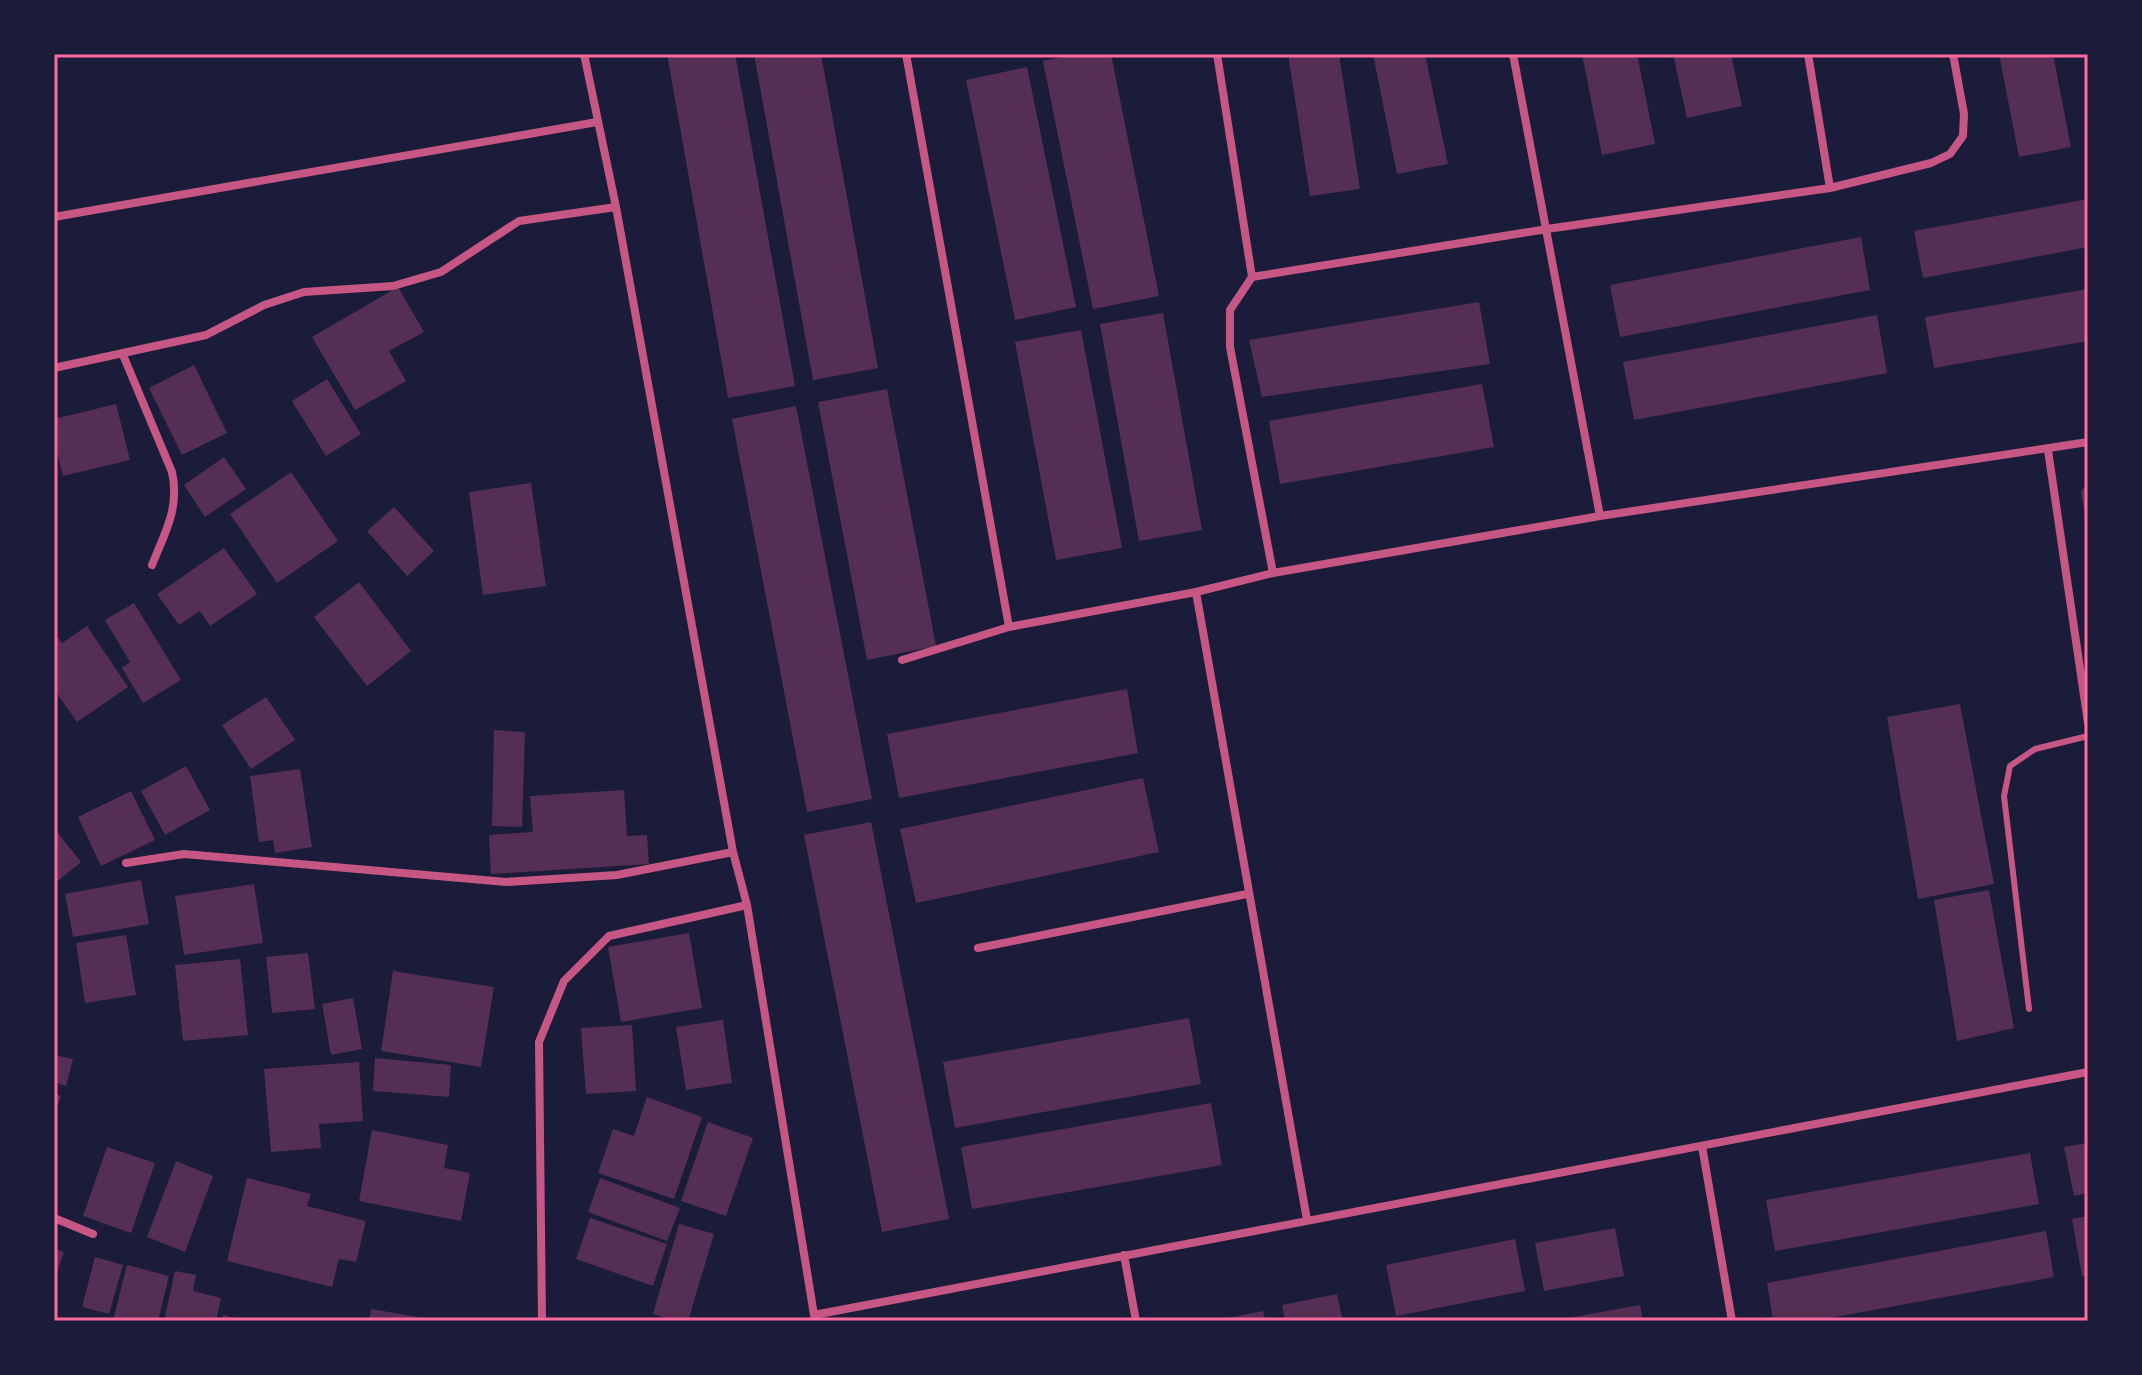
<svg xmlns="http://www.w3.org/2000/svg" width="2142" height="1375" viewBox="0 0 2142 1375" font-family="Barlow,sans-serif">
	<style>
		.building { fill: #542f53 }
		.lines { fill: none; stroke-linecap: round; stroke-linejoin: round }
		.service { stroke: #c65784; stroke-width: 6 }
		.minor { stroke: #c65784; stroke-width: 8 }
		.neatline { fill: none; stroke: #ff6b9d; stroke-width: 3 }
	</style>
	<rect width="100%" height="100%" fill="#1b1b3a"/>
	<path class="building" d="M667,54h68l60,332 -67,12z
		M754,54h67l57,314 -65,12z
		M1076,54h35l48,242 -66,13 -50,-248z
		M1288,54h51l21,135 -50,7z
		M1373,54h52l23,110 -51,10z
		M1582,54h55l18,90 -53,11z
		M1673,54h58l11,52 -55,12z
		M1999,54h54l18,93 -52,10z
		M1027,67l49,240 -61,13 -49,-240z
		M2088,199v48l-165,31 -9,-47z
		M1861,237l9,53 -250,47 -10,-52z
		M398,287l26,45 -35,19 17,30 -51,29 -43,-73z
		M2088,289v52l-154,27 -9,-51z
		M1479,302l11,62 -228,33 -13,-57z
		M1163,313l39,217 -63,11 -39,-217z
		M1877,315l10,58 -253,47 -11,-58z
		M1081,330l41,218 -66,12 -41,-218z
		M194,365l33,68 -45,22 -33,-67z
		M327,379l34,55 -35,22 -34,-55z
		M1482,384l12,63 -214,37 -11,-63z
		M887,389l49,257 -69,14 -49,-258z
		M116,404l14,56 -67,16 -9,-36v-21z
		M796,406l76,393 -65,13 -75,-393z
		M224,457l22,32 -41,28 -21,-32z
		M291,472l47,69 -61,42 -47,-69z
		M2088,481v43h-2l-5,-32z
		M531,483l15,103 -63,9 -14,-103z
		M394,507l40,44 -27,25 -40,-45z
		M224,548l33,46 -47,32 -10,-15 -21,14 -22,-31z
		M359,582l52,69 -44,35 -53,-69z
		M134,603l47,77 -38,23 -21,-35 8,-6 -25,-42z
		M87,626l41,61 -51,35 -23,-33v-57l8,11z
		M1127,689l11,64 -239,45 -12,-64z
		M266,697l29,43 -44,29 -29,-44z
		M1960,704l34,180 -76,15 -31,-182z
		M494,730l31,2 -3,95 -30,-1z
		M186,766l24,44 -45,25 -24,-44z
		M300,769l12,78 -37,6 -2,-13 -14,2 -9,-66z
		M1143,778l16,74 -243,51 -16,-74z
		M624,790l3,46 20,-1 2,29 -158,10 -2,-39 44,-3 -3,-36z
		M131,791l24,49 -54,26 -23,-49z
		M871,822l78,397 -67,13 -78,-397z
		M54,828l27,34 -27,22z
		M141,880l8,44 -76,13 -8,-43z
		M254,884l9,59 -79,12 -9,-59z
		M1989,890l25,138 -57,13 -23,-141z
		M689,933l13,75 -81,14 -13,-75z
		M126,935l10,60 -51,8 -9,-60z
		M308,953l7,56 -43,4 -6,-56z
		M240,959l8,76 -65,6 -8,-76z
		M393,971l101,16 -13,80 -100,-16z
		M353,998l9,51 -31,6 -9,-51z
		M1189,1018l12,66 -246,44 -12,-66z
		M723,1020l9,63 -46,7 -10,-63z
		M632,1025l4,66 -50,3 -5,-66z
		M54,1055l19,4 -7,27 -12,-4z
		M375,1058l76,7 -2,32 -76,-6z
		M359,1062l4,59 -44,3 2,24 -50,4 -7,-83z
		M54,1093l7,3 -7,19z
		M647,1097l55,20 -28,82 -76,-26 15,-44 21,7z
		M1211,1103l11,62 -250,44 -11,-62z
		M708,1122l45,16 -27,78 -45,-15z
		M372,1130l76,15 -4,23 26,5 -9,48 -102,-20z
		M2088,1143v50l-14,3 -10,-49z
		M107,1147l48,16 -24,70 -48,-17z
		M2030,1153l9,51 -264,47 -9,-51z
		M176,1161l37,15 -28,76 -38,-15z
		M247,1178l64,16 -4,12 59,15 -10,41 -17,-3 -7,28 -105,-26z
		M600,1178l80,30 -13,33 -79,-29z
		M2088,1216v59l-6,1 -10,-57z
		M590,1218l77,26 -14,42 -77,-27z
		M679,1224l35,10 -26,87h-22v-3l-13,-4z
		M1615,1228l9,48 -80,15 -9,-48z
		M2046,1231l8,46 -241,44h-40l-6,-38z
		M1515,1239l10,52 -129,25 -10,-51z
		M54,1248l10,4 -10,29z
		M95,1257l28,8 -14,49 -27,-7z
		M127,1265l42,11 -11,45h-45z
		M175,1271l21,4 -3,16 28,7 -5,23h-52z
		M1337,1294l6,27h-58l-3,-16z
		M1640,1305l3,16h-80l-1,-2z
		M371,1309l59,10v2h-61z
		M1263,1311l2,10h-47v-1z
		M223,1315l19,5v1h-21z"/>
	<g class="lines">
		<path class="service" d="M2029,1009l-25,-213 6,-30 25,-17 53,-13"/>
		<path class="minor" d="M584,54l32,153 117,645 14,53 68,416
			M906,54l103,573
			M1217,54l35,223 -22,33v37l43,226
			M1513,54l87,462
			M1808,54l22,134
			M54,217l543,-95
			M1252,277l295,-48 283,-41 101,-25 19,-9 13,-18 1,-22 -11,-60
			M123,355l49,117c8,36 -7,60 -20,93
			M54,368l152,-33 58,-30 40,-13 89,-6 48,-14 78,-51 97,-14
			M2048,450l40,273
			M1196,592l111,628
			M902,660l107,-33 187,-35 77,-19 327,-57 488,-74
			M126,863l58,-9 322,28 111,-7 116,-23
			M978,948l269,-54
			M1702,1146l30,175
			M54,1218l39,16
			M1124,1255l12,66
			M814,1315l1274,-243
			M542,1321l-3,-279 25,-61 45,-45 138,-31"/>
	</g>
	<rect width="2142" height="1375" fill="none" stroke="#1b1b3a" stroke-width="112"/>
	<rect x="56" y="56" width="2030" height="1263" class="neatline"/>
</svg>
